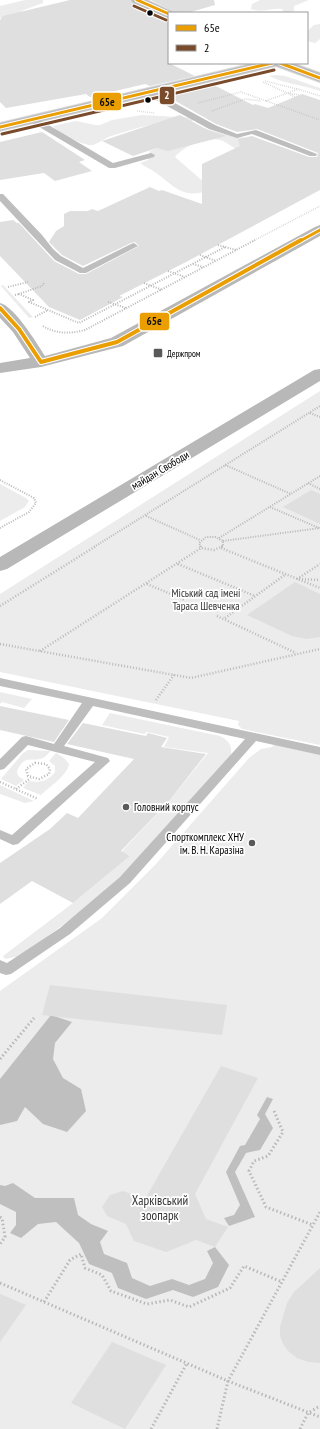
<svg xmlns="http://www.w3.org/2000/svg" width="320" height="1429" viewBox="0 0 320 1429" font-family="'PT Sans Narrow',sans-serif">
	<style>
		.green { fill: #ececec }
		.water { fill: #bfbfbf }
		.building { fill: #dfdfdf }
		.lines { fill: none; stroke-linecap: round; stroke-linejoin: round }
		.primary-casing { stroke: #dbdbdb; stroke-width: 2 }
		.path-far3 { stroke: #b9b9b9; stroke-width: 1.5; stroke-dasharray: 0.5 1.5; stroke-linecap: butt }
		.path-far2 { stroke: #b9b9b9; stroke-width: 2; stroke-dasharray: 1 1.5; stroke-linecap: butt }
		.path-far1 { stroke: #b9b9b9; stroke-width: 2.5; stroke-dasharray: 1 2; stroke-linecap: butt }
		.path { stroke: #b9b9b9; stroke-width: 3; stroke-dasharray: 1.5 2.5; stroke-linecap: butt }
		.lane { fill: #bebebe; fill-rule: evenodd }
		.secondary { fill: #b8b8b8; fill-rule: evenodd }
		.primary { fill: #bebebe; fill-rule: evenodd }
		.bus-1-far1-casing { stroke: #fff; stroke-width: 5 }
		.bus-1-casing { stroke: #fff; stroke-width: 6 }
		.bus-2-casing { stroke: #fff; stroke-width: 5 }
		.bus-1-far1 { stroke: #eb9e00; stroke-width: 3 }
		.bus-1 { stroke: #eb9e00; stroke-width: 4 }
		.bus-2 { stroke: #7a4b2a; stroke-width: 3 }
		.bus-dot { fill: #000; stroke: #fff; stroke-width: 1.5 }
		.poi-dot { fill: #595959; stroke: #fff; stroke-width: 1.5 }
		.labels { text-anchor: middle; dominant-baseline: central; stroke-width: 3.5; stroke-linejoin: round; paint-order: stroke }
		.far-poi-label { font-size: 9px; fill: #000; stroke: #fff; text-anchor: start }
		.street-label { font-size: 11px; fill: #000; stroke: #fff }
		.park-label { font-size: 11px; fill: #333; stroke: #fff }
		.poi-label { font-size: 11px; fill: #000; stroke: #fff; text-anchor: start }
		.near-park-label { font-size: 13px; fill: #333; stroke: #fff }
		.line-badge { stroke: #fff; stroke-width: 1.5 }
		.badge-label { font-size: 11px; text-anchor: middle; font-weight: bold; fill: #fff }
		.pale-badge-label { font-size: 11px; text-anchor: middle; font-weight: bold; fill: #111 }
	</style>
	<rect width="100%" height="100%" fill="#fff"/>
	<path class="green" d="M25,0h18v3l-22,8 8,7h-29v-12z
		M260,0h49l-15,6v5l-10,2 -2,-4c-12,-1 -17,4 -31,0l1,-5z
		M320,24v15l-5,4 -8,-2v-10l7,-6z
		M276,75l9,1 35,12v3c-17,-6 -34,-7 -51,-15z
		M142,115l53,3 -4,4c-31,-2 -51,5 -80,14 -6,2 -13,8 -19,9 -8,1 -35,-12 -39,-19l23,-5 19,4h5l12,-5z
		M203,128l32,9 13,1 -9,13c-5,-3 -10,-7 -16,-10 -15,-6 -39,5 -48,16l30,26 -2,9c-22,6 -31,-8 -47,-19 -5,-4 -11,-6 -16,-10l8,-3 2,-9z
		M3,285l30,32 -4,1 -28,-32z
		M320,391v354l-78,-16 -4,-4 1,-4 -239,-49v-78z
		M0,484l26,14 3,3 -4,6 -25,14z
		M0,692l32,7 -8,9 -22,-6 -2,2z
		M110,713l110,23c11,6 13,11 10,24l-67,79 -85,75 -58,42 -15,3 -2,-3 70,-53 57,-47 -8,-4 2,-3 45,-48 39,-48 -44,-6 5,-10 -22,-5 -3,2 -42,-9z
		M276,743l44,10v676h-320v-438l102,-73 54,-54 93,-106 12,-9 11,-2z
		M28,750l23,1c-3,2 -5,6 -8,7 -10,5 -18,-5 -26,13l1,5 6,4 -8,6 -15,-7 22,-26z
		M56,753l8,5 5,6c-2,12 -20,23 -28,31l-18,-7 6,-7c12,2 19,0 26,-9v-6l-6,-5z
		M0,785l34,16 -9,2 -25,-9z"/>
	<path class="water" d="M51,1015l21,7 -17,21 -2,16 10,19 18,11 5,22 -19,21 -24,-8 -18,-17 -8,14 -17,4v-46z
		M267,1097l6,2 -8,15 8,14 -13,22 -14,3 -11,19 20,45 -26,9 -5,-8 10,-3 6,-10 -14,-33 14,-26 5,-1 15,-26 -3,-4z
		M13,1183l22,15h39l4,17 13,9 17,7 -8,11 4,12 23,9 5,15 18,8 22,-7 17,6 16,-6 8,-16 -6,-12 8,-4 14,18 -11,22 -25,10 -20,-7 -27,9 -28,-11 -6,-15 -23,-9 -10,-21 -23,-21 -18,2 -17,14 -11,-5 6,-8v-13l-16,-8v-19l5,1z"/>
	<path class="building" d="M70,0h60l2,4 37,15v44l26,13 -45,10 -5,-2 -55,13 -4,-3 -80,14 -6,-6v-82l3,-4z
		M151,0h63l1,5 -28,8h-11z
		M210,83l43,22 2,-1 13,4 34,-14 18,6v90l-134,72 -67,34 4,1 -43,23 -31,-13 -49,-51v-34l13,-2 4,3h2l35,38 25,13h7l53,-28 -4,-4 -4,1 -48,23 -21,-11 -13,-13 7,-11 8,-5v-12l6,-3h18l4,-2 6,2 52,-24 9,4 3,-1 40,14v-40l38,-18 -2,-7 14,-3 57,21h8l1,-4 -61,-24 -20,3 -21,-8 -53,-30z
		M180,115l28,15 18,6 -58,15 -11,-3 -24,8 -31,-15z
		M42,132l43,28 -6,2 13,9 -37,10 -11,-8 -44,7v-38z
		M311,490l9,4v30l-37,-17z
		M295,582l25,12v43l-14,2 -14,-3 -45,-21z
		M0,706l69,14 -15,22 -54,-12z
		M83,723l63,13 2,-3 19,5 -6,9 45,7 -37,47 -48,50 9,5 -57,47 -41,-22 -32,23v-41l50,-34 17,-16 11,5 56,-59 -67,-15z
		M50,985l177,20 -5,30 -180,-20z
		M221,1066l37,12 -63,116 11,25 22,8 -13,20 -19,-7 -30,12 -32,-11 -8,-17 -19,-8 -5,-9 8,-12 13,-4 22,8z
		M320,1268v95l-12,-1 -11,-4 -8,-6 -6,-8 -3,-8v-9l7,-24 7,-11z
		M0,1294l26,11 -26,37z
		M112,1342l54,23 -41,64 -54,-26z"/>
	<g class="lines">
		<defs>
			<path id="primary" d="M131,0h16l28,13h-6v5l-4,-1 -32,-14z
				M255,63h37l28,10v9l-44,-16 -276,65v-8z"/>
		</defs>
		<use href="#primary" class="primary-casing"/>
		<path class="path-far3" d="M265,81l32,8
			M263,82l24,11 13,2
			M289,94l6,3
			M266,101l32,-12 22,7
			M198,103l43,-11 79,28
			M137,111l17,2
			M212,111l33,-12 16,2
			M253,241l67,-35"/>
		<path class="path-far2" d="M218,245l18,5
			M200,255l16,6
			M193,264l10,3
			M168,271l17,6
			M44,283l-2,3 -23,8 14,6 -4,2 50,21 146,-76
			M144,283l18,7
			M8,287l20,-5
			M15,295l4,-1
			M108,302l18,6
			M35,317l13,-7
			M43,326c13,8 27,8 42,4l170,-90
			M310,413l10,4
			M225,465l66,29
			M0,480l34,18 2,5 -7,9 -29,16
			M308,483l12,6
			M270,507l49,21
			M146,516l54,24
			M219,538l101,-62
			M223,541l97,-13
			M94,547l226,-141
			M201,547l-2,-4 7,-6h9l8,4v5l-3,1"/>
		<path class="path-far1" d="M200,546l1,2 13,2 9,-4
			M221,548l99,40
			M178,564l77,32
			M297,579l23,-15
			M299,579l21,1
			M147,584l38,16
			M0,606l96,-60
			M217,616l79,37
			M225,618l61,-44
			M0,644l191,34 129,-29
			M40,651l161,-103
			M156,700l18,-25
			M35,763l11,1 4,5 -1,5 -10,5 -11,-3 -2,-7z
			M0,782l38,17
			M16,789l15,-11"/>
		<path class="path" d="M0,1059l34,-41
			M274,1111l9,21 -15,24 -14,5 -5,10 17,36 47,18
			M0,1217l2,1 3,19 -5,7
			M0,1283l228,98 92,36
			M44,1302l26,-42 11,-6 4,14 17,7 9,16 36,13 23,-4 19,7 41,-19 14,-22 38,16
			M151,1429l36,-66
			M217,1429l11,-48 92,-169
			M300,1429l8,-16 12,-7"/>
		<path class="lane" d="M145,90h6l64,35 22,9 19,-4 61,24 -1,2h-6l-58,-22 -15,4 -28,-9 -64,-35z
			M29,117h6l78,46 38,-10 4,2 -1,2 -39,11h-6l-80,-47z
			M0,194h3l39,41 11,14 8,7 22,12 48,-24 3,-1 4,3 -52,27h-6l-25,-13 -55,-59z
			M0,678l320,69v8l-64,-14 -126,142 -60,51 -59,40 -5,1 -6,-2v-13l7,3 53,-35 60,-51 125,-138 -152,-33 -29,40 44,12 2,3 -92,83 -5,1 -13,-6v-9l12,5 83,-73 -67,-17 -24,24 -4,1v-11l22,-22 4,-1 28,8 28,-41 -82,-17z"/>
		<path class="secondary" d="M320,225v11l-197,110 -82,21 -41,6v-10l30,-5 -17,-26 -13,-14v-15c15,4 36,39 45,53l66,-18 204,-111z
			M320,369v12l-313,188 -7,2v-14l314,-187z"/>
		<use href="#primary" class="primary"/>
		<defs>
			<path id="bus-1-far1" d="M137,0l32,14
				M280,63l40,15
				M0,127l272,-64
				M300,241l20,-11"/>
			<path id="bus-1" d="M0,308l19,21 22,33 76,-20 184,-102"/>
			<path id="bus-2" d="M134,6l32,14
				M2,134l272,-64"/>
		</defs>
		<use href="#bus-1-far1" class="bus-1-far1-casing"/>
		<use href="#bus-1" class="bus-1-casing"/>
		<use href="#bus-2" class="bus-2-casing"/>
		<use href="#bus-1-far1" class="bus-1-far1"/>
		<use href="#bus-1" class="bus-1"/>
		<use href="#bus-2" class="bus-2"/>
	</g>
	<g class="bus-dot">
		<circle cx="150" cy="13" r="3.5"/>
		<circle cx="148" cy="100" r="3.5"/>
	</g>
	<g class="poi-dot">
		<rect x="153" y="348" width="10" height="10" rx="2"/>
		<circle cx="126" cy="807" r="4"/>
		<circle cx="252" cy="843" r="4"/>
	</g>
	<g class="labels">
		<g class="far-poi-label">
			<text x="167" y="353">Держпром</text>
		</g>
		<g class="street-label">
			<text transform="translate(160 470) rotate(-31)">майдан Свободи</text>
		</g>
		<g class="park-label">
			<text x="206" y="593">Міський сад імені<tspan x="206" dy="13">Тараса Шевченка</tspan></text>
		</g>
		<g class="poi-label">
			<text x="134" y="807">Головний корпус</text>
			<text x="244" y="837" text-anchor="end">Спорткомплекс ХНУ<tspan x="244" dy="13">ім. В. Н. Каразіна</tspan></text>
		</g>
		<g class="near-park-label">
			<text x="160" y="1200">Харківський<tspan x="160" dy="15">зоопарк</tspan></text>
		</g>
	</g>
	<g class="line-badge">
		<rect x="159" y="86" width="16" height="19" rx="4" fill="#7a4b2a"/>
		<rect x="92" y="92" width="30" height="19" rx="4" fill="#eb9e00"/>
		<rect x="139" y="312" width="31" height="19" rx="4" fill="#eb9e00"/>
	</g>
	<g class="badge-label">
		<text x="167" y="99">2</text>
	</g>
	<g class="pale-badge-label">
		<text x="107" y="106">65е</text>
		<text x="154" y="325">65е</text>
	</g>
	<rect x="168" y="12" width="140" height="52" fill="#ffffff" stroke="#999999"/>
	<rect x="176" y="25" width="20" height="6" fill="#eb9e00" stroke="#999999"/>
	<text x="204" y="32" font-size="12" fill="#000000">65е</text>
	<rect x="176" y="45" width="20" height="6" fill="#7a4b2a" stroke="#999999"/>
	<text x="204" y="52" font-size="12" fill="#000000">2</text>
</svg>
